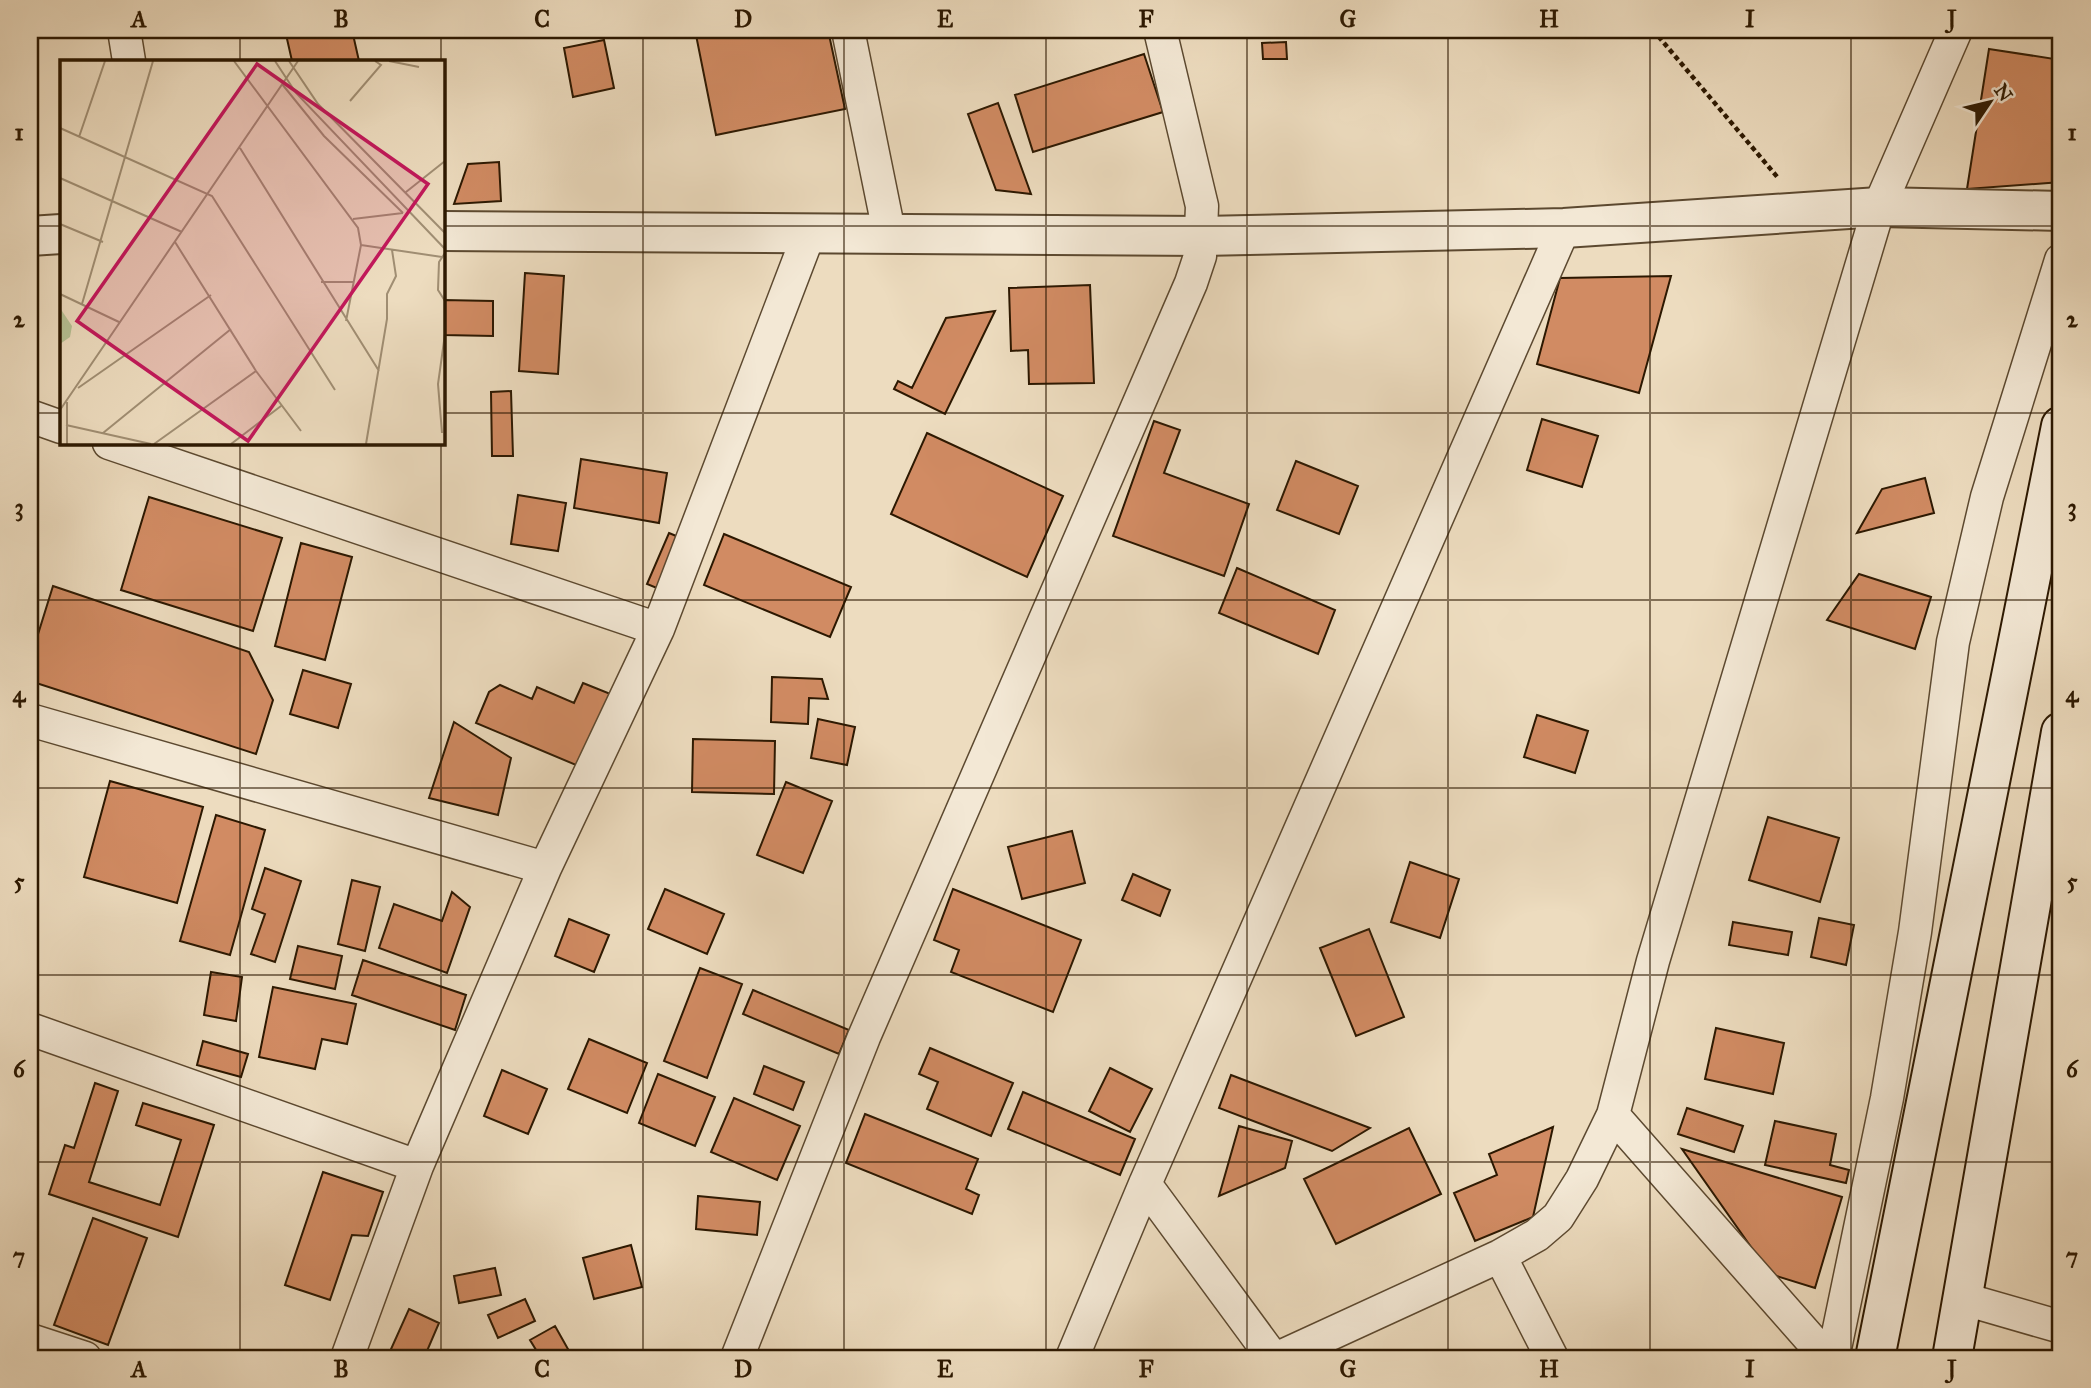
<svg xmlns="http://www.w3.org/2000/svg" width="2091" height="1388" viewBox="0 0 2091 1388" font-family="'IM FELL Great Primer',serif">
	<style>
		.building { fill: #d18b63; stroke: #2c1801; stroke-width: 2 }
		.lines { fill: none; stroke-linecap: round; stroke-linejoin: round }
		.minor-casing { stroke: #5c4930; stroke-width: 35 }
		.tertiary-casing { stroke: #5c4930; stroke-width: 42 }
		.secondary-casing { stroke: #2c1801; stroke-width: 42 }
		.path { stroke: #2c1801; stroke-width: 4.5; stroke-dasharray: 5 3.5; stroke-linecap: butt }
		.minor { stroke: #f3e8d5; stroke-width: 32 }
		.tertiary { stroke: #f3e8d5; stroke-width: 38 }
		.secondary { stroke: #f3e8d5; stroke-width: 38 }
		.grid { fill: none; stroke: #2c1801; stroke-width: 2; stroke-opacity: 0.55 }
		.inset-road { fill: none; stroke: #a08e73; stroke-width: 2 }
		.view { fill: #c2185b; fill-opacity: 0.15; stroke: #c2185b; stroke-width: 3.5 }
		.inset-edge { fill: none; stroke: #2c1801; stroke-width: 3.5 }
		.neatline { fill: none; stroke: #2c1801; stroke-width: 2.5 }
		.grid-label { font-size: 23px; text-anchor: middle; font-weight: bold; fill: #2c1801 }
	</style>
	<rect width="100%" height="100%" fill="#eddcbf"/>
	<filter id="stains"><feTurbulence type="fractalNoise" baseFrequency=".00286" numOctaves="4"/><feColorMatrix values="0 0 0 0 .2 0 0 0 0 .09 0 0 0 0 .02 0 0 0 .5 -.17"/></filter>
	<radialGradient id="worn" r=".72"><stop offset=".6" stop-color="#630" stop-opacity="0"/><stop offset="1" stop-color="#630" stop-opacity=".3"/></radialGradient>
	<path class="building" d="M285,30h67l7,31h-67z
		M695,30h109l1,3 23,-3 17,79 -129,26z
		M604,40l10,48 -41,9 -9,-49z
		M1286,42l1,17h-24l-1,-16z
		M1989,49l72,11v122l-94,7z
		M1144,54l19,58 -130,40 -18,-57z
		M998,103l33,91 -35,-4 -28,-76z
		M499,162l2,39 -47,3 14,-40z
		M525,273l39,3 -6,98 -39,-3z
		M1671,276l-32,117 -102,-29 23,-86z
		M1090,285l4,98 -65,1 -1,-34 -17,1 -2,-63z
		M443,300l50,1v35l-50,-1z
		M995,311l-50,103 -51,-25 4,-8 14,7 34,-70z
		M511,391l2,65h-21l-1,-64z
		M1542,419l56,17 -16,51 -55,-17z
		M1154,421l26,9 -16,43 85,31 -25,72 -111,-40z
		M927,433l136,63 -36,81 -136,-63z
		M581,459l86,14 -8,50 -85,-15z
		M1296,461l62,25 -19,48 -62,-24z
		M1925,478l9,35 -77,20 25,-44z
		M518,495l48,8 -8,48 -47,-7z
		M149,497l133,41 -29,93 -132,-41z
		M669,533l17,7 -22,51 -17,-7z
		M724,534l127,53 -21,50 -126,-52z
		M301,543l51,14 -27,103 -50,-14z
		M1237,568l98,42 -17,44 -99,-41z
		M1859,574l72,23 -16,52 -88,-29z
		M53,586l196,66 24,48 -17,54 -226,-73v-21z
		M303,670l48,14 -13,44 -48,-14z
		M772,677l50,2 6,20 -19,-1 -1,26 -37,-2z
		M583,683l35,14 -30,73 -112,-47 13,-31 11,-7 32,14 5,-12 37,16z
		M1537,715l51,16 -13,42 -51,-16z
		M818,719l37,8 -8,38 -36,-7z
		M454,722l57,36 -13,57 -69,-17z
		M693,739l82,2 -1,53 -82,-2z
		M110,781l93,26 -26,96 -93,-26z
		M786,782l46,19 -29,72 -46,-18z
		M216,815l49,15 -35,125 -50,-14z
		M1768,817l71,21 -19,64 -71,-22z
		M1072,831l13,52 -63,16 -14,-52z
		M1410,862l49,17 -19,59 -49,-16z
		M265,868l36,13 -26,81 -24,-8 14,-40 -13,-5z
		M1133,874l37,16 -10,26 -38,-16z
		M352,880l28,7 -15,64 -27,-7z
		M665,889l59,25 -17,40 -59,-25z
		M953,889l128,51 -28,72 -102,-40 8,-22 -25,-10z
		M452,892l18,15 -23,66 -68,-25 15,-44 48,17z
		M1819,918l35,7 -8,40 -35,-8z
		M569,919l40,16 -15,37 -39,-16z
		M1733,922l59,10 -4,23 -59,-10z
		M1369,929l35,88 -48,19 -36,-88z
		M298,946l44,10 -7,33 -45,-10z
		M363,960l103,35 -11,35 -103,-35z
		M700,968l42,16 -35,94 -43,-17z
		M211,972l31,5 -6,44 -32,-6z
		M273,987l83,17 -9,40 -25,-5 -7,30 -56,-12z
		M753,990l96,40 -10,24 -96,-40z
		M1716,1028l68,15 -11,51 -68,-15z
		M589,1039l58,24 -20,50 -59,-24z
		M203,1041l45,13 -7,23 -44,-12z
		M930,1048l83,35 -22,53 -64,-27 11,-27 -19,-8z
		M764,1066l40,16 -11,28 -39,-16z
		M1110,1068l42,21 -22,43 -41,-21z
		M502,1070l45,19 -19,45 -44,-18z
		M658,1074l57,23 -20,49 -56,-23z
		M1231,1075l139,53 -38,23 -113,-43z
		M95,1083l23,8 -29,91 71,23 21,-65 -45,-15 7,-22 71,22 -36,112 -129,-43 16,-49 9,3z
		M1023,1092l112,47 -15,36 -112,-46z
		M734,1098l66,28 -23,54 -66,-28z
		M1687,1108l56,18 -9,26 -56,-18z
		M865,1114l113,45 -12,30 13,6 -7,19 -126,-51z
		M1775,1121l61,13 -6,31 19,5 -3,13 -81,-18z
		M1239,1126l53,15 -7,27 -66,28z
		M1553,1127l-20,90 -58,24 -21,-48 43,-18 -8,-21z
		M1409,1128l32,66 -105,50 -32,-65z
		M1682,1149l160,48 -27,91 -45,-14z
		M323,1172l60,20 -15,44 -16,-1 -22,65 -45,-15z
		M698,1196l62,6 -3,33 -61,-6z
		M93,1218l54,20 -39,107 -54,-20z
		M631,1245l11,42 -48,12 -11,-41z
		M495,1268l6,27 -42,8 -5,-27z
		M525,1299l10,22 -37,17 -10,-23z
		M409,1309l30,14 -15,35h-37z
		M555,1326l18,32h-32l-11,-18z"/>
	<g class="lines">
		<defs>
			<path id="minor" d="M124,30l5,31
				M848,30l41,202
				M30,416l31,11
				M109,443l549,186
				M30,720l515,148
				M30,1029l387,137
				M1613,1115l214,243
				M1145,1184l128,174
				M1500,1256l52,102
				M1964,1299l97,28
				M30,1340l55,18
				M347,1358l70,-192 128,-298 113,-239 152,-398
				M737,1358l127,-321 327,-754 9,-27 2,-50 -42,-176
				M1072,1358l73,-174 419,-956
				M1278,1358l222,-102 37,-21 21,-18 24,-38 31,-64 40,-154 226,-754 77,-177
				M1833,1358l54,-260 28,-166 38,-290 34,-145 74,-237"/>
			<path id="tertiary" d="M443,231l760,5 361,-8 315,-21 182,4
				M30,236l31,-2"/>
			<path id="secondary" d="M1875,1358l186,-932
				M1952,1358l109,-626"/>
		</defs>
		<use href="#minor" class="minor-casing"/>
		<use href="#tertiary" class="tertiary-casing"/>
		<use href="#secondary" class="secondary-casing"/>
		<path class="path" d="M1653,30l126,149"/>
		<use href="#minor" class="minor"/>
		<use href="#tertiary" class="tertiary"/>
		<use href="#secondary" class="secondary"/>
	</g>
	<path class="grid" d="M240,30v31M441,30v31M643,30v1328M844,30v1328M1046,30v1328M1247,30v1328M1448,30v1328M1650,30v1328M1851,30v1328M30,226h31M443,226h1618M30,413h31M443,413h1618M240,443v915M441,443v915M30,600h2031M30,788h2031M30,975h2031M30,1162h2031"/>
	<g transform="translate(60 60)">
		<rect width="385" height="385" fill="#eddcbf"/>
		<path d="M0,248l12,18 -2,11 -10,7z" fill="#b5c194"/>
		<path class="inset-road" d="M174,1l124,167 3,17 -15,76M215,1l21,32 149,156M229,1l29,43 127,129M329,1l30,6M222,24l42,52 79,77M290,41l31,-36 -6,-4M0,68l152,68 123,194M19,77l26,-76M180,88l139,223M0,118l122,54M346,132l39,-31M293,159l50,-6M0,164l43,18M115,182l81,129 45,60M301,185l81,12M385,193l-6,9 -1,28 7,11M261,222h33M0,234l59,28M22,244l71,-243M18,328l133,-93M0,350l238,-349M6,365l85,19M43,373l128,-104M382,373l-4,-49 7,-50M7,384v-42M94,384l102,-73M171,384l50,-38M306,384l21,-125v-25l9,-18 -4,-26"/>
		<path class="view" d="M197,4l171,120 -180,257 -171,-120z"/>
		<rect width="385" height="385" class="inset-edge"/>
	</g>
	<rect width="2091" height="1388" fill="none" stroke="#eddcbf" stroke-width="77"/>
	<g transform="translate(1990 102) rotate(55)" stroke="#f3e8d5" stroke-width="5" paint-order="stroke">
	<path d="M0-5L12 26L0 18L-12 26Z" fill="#2c1801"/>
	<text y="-10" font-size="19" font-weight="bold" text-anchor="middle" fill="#2c1801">N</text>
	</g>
	<rect x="38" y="38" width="2014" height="1312" class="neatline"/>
	<g class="grid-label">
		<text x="139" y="27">A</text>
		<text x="341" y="27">B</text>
		<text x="542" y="27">C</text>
		<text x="743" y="27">D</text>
		<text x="945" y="27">E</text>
		<text x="1146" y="27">F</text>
		<text x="1348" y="27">G</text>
		<text x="1549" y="27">H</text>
		<text x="1750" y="27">I</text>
		<text x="1952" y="27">J</text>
		<text x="19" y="140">1</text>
		<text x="2072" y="140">1</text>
		<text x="19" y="327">2</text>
		<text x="2072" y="327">2</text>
		<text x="19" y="515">3</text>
		<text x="2072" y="515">3</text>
		<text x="19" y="702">4</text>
		<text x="2072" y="702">4</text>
		<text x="19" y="889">5</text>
		<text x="2072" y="889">5</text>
		<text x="19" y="1077">6</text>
		<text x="2072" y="1077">6</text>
		<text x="19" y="1264">7</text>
		<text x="2072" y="1264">7</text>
		<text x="139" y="1377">A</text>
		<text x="341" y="1377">B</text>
		<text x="542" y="1377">C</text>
		<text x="743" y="1377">D</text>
		<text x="945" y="1377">E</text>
		<text x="1146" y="1377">F</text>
		<text x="1348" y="1377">G</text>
		<text x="1549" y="1377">H</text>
		<text x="1750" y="1377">I</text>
		<text x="1952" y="1377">J</text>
	</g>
	<rect width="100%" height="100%" filter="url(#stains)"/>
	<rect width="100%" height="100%" fill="url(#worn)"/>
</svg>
